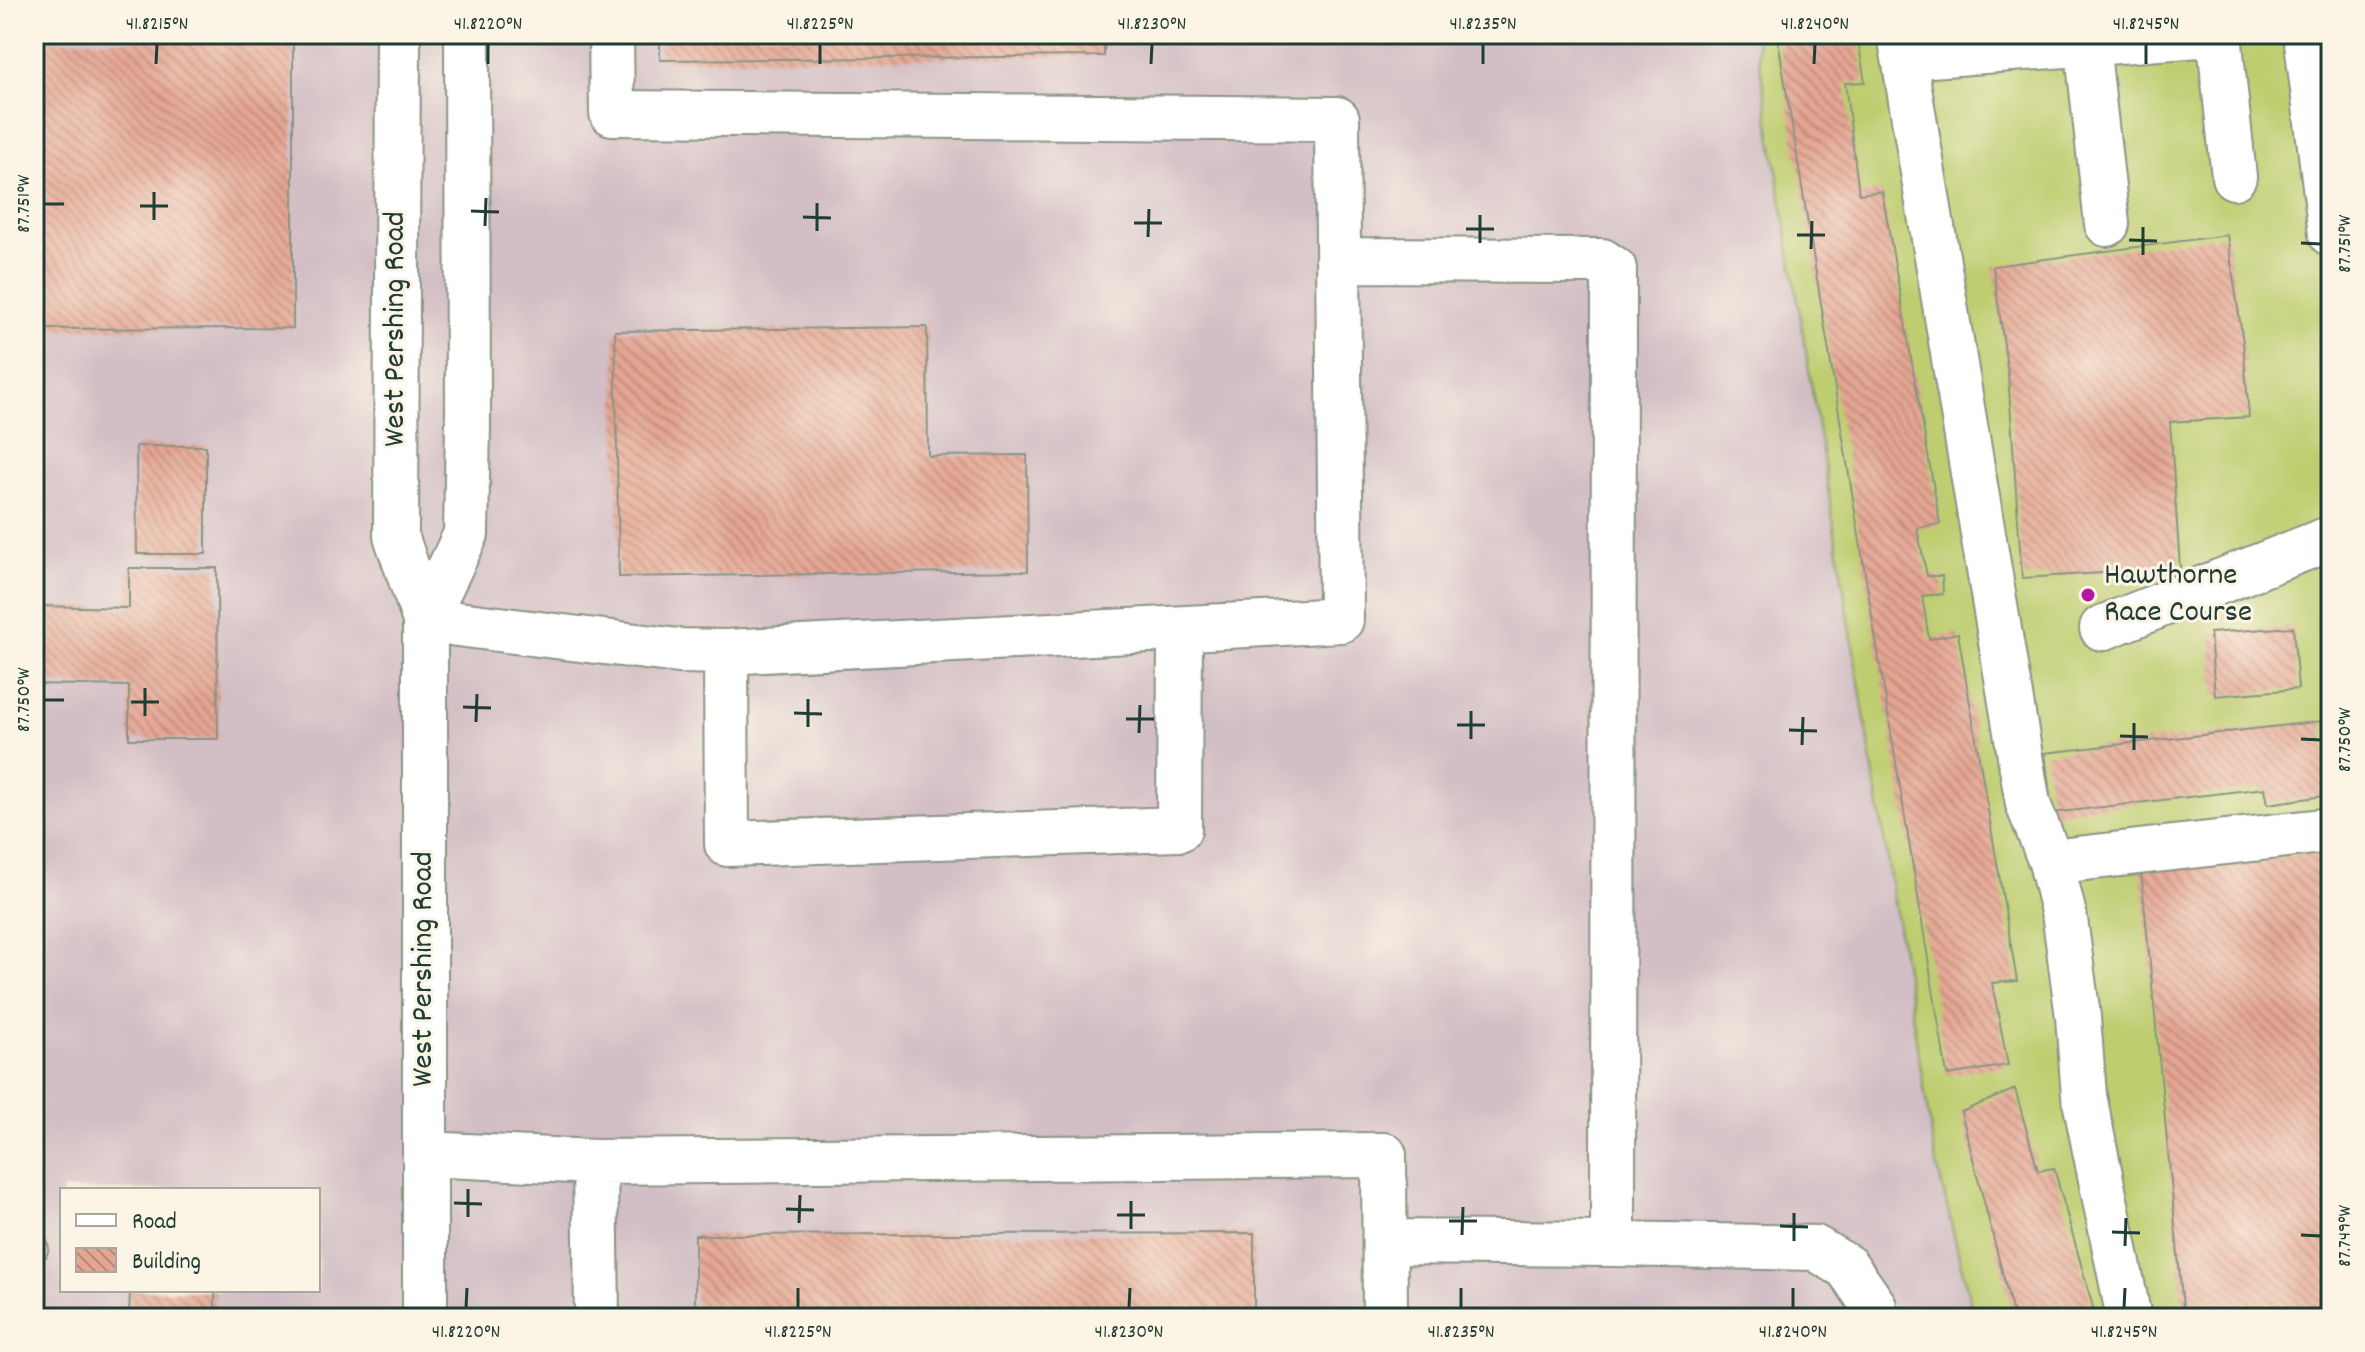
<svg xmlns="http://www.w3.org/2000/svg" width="2365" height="1352" viewBox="0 0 2365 1352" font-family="Dekko,sans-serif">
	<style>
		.industrial { fill: #d2bec5; fill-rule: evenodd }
		.garden { fill: #becd6f; stroke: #6e8552; stroke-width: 2 }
		.building { fill: url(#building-back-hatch) }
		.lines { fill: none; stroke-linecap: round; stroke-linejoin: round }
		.minor-casing { stroke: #8b9484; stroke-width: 48 }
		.major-casing { stroke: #8b9484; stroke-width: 48 }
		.minor { stroke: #fff; stroke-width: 44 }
		.major { stroke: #fff; stroke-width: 44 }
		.ticks { fill: none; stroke: #1f3d34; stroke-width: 3 }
		.poi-dot { fill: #b5179e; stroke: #fcf5e5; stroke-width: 3 }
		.labels { text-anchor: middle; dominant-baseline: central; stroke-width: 6; stroke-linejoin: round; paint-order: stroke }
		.street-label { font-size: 32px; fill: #1f3d34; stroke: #fcf5e5 }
		.poi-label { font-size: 32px; fill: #1f3d34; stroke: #fcf5e5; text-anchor: start }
		.neatline { fill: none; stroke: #1f3d34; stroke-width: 3 }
		.ticks-label { font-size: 20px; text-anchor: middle; fill: #1f3d34 }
	</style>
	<defs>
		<pattern id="building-back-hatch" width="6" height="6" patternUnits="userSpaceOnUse" patternTransform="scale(2)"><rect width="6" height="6" fill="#e5a593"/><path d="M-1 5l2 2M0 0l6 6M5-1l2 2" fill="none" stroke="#b98879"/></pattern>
	</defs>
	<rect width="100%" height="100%" fill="#fcf5e5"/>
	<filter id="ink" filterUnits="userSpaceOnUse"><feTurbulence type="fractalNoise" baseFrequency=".0125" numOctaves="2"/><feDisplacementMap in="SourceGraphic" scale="16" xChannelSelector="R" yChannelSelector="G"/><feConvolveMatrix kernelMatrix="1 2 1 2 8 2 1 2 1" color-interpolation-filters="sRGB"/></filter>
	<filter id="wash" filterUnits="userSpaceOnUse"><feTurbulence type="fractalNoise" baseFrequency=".006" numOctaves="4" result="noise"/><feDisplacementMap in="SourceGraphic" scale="32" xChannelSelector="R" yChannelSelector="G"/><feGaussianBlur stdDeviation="1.8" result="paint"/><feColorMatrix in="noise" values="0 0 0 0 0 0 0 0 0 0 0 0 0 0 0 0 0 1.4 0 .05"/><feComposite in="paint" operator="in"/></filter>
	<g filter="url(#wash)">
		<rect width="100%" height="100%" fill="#f7ead3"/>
		<path class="industrial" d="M34,34h1721l180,1123 39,161h-1940zM62,1190h256v100h-256z"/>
		<path class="garden" d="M1755,34h576v1284h-357l-39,-161z"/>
		<g id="blocks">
			<path class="building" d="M660,34h444v22l-444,4z
				M1777,34h80l8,48 -20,1 14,111 23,-3 58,333 -23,4 10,48h15l1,18 -21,2 7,43 29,-6 59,348 -25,2 16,82 -61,10z
				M34,40h259v288l-259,1z
				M2227,235l16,107 6,75 -79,5 10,146 -158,10 -14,-204 -15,-108z
				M927,327l1,129 99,-1 1,116 -409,6 -4,-246z
				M136,446h70v108h-69z
				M129,568h88l1,171h-89v-53l-95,-2 1,-78 94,2z
				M2293,627l5,62 -83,7 -5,-63z
				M2322,721l9,74 -63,9 -3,-16 -213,25 -7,-60z
				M2331,852v466h-147l-43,-448z
				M2015,1089l23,82 16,-3 42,150h-82l-53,-206z
				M1254,1233v85h-559v-83z
				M34,1234l12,5 3,9 -3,9 -12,5z
				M130,1290h85v28l-86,-1z"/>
		</g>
	</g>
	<g filter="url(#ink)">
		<use href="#blocks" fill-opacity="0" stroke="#8b9484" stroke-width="2"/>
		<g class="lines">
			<defs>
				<path id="minor" d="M1900,34l128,770 23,58 280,-32
					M2219,34l15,143
					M2306,34l25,200
					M2087,44l20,180
					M1904,57l309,-23
					M1338,260l264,1 12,8 -1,975 -228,-2
					M425,620l253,31 48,1 615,-32 -4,-501 -725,-6 -1,-79
					M2102,628l229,-90
					M726,652l1,192 452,-15 1,-200
					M2051,862l14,57 13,98 6,79 45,222
					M425,1154l170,8 789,-7 1,163
					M595,1162l2,156
					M1613,1244l202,4 32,19 27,39v12"/>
				<path id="major" d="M398,34l-2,502 29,84v698
					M425,620l41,-86 2,-109 -1,-391"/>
			</defs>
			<use href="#minor" class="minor-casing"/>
			<use href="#major" class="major-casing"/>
			<use href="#minor" class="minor"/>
			<use href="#major" class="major"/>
		</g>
	</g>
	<path class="ticks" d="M156,64l1,-20M488,64v-20M820,64v-20M1151,64l1,-20M1483,64v-20M1814,64l1,-20M2146,64v-20M44,204h20M140,206h28M471,211l28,1M803,217l28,1M154,220v-28M1134,223h28M485,226l1,-28M1466,229h28M817,231v-28M1797,235h28M1148,237l1,-28M2129,240l28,1M1480,243v-28M2301,243l20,1M1811,249l1,-28M2143,255v-28M44,700h20M131,702h28M463,707l28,1M794,713l28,1M145,716v-28M1126,719h28M476,722l1,-28M1457,725h28M808,727v-28M1789,730l28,1M1139,733l1,-28M2120,736l28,1M1471,739v-28M2301,739l20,1M1802,745l1,-28M2134,750v-27M454,1203l28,1M786,1209l28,1M1117,1215h28M468,1217v-28M1449,1221h28M799,1223l1,-28M1780,1226l28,1M1131,1229v-28M2112,1232l28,1M1462,1235l1,-28M2301,1235l20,1M1794,1241v-28M2125,1246l1,-28M466,1308l1,-20M798,1308v-20M1129,1308l1,-20M1461,1308v-20M1793,1308v-20M2124,1308l1,-20"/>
	<circle class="poi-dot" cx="2088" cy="595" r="8"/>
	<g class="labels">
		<g class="street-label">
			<text transform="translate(397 329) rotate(-90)">West Pershing Road</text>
			<text transform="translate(425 969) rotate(-90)">West Pershing Road</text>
		</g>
		<g class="poi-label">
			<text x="2104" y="577">Hawthorne<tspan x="2104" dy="37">Race Course</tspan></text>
		</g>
	</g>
	<rect width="2365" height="1352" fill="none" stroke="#fcf5e5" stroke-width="88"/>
	<rect x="60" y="1188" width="260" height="104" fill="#fcf5e5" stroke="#a4ab9e" stroke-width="2"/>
	<rect x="76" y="1214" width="40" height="12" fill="#ffffff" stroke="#a4ab9e" stroke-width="2"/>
	<text x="132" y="1228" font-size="24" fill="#1f3d34">Road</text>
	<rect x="76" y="1248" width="40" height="24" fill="url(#building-back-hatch)" stroke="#a4ab9e" stroke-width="2"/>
	<text x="132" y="1268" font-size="24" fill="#1f3d34">Building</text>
	<rect x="44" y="44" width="2277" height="1264" class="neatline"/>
	<g class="ticks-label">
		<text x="157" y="29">41.8215°N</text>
		<text x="488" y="29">41.8220°N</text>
		<text x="820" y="29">41.8225°N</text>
		<text x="1152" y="29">41.8230°N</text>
		<text x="1483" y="29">41.8235°N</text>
		<text x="1815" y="29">41.8240°N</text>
		<text x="2146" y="29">41.8245°N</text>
		<text transform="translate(22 204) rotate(-90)" y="7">87.751°W</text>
		<text transform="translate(2343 244) rotate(-90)" y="7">87.751°W</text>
		<text transform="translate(22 700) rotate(-90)" y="7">87.750°W</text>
		<text transform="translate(2343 740) rotate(-90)" y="7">87.750°W</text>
		<text transform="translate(2343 1236) rotate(-90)" y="7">87.749°W</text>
		<text x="466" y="1337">41.8220°N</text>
		<text x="798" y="1337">41.8225°N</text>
		<text x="1129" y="1337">41.8230°N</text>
		<text x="1461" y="1337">41.8235°N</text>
		<text x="1793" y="1337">41.8240°N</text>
		<text x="2124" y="1337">41.8245°N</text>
	</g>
</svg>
